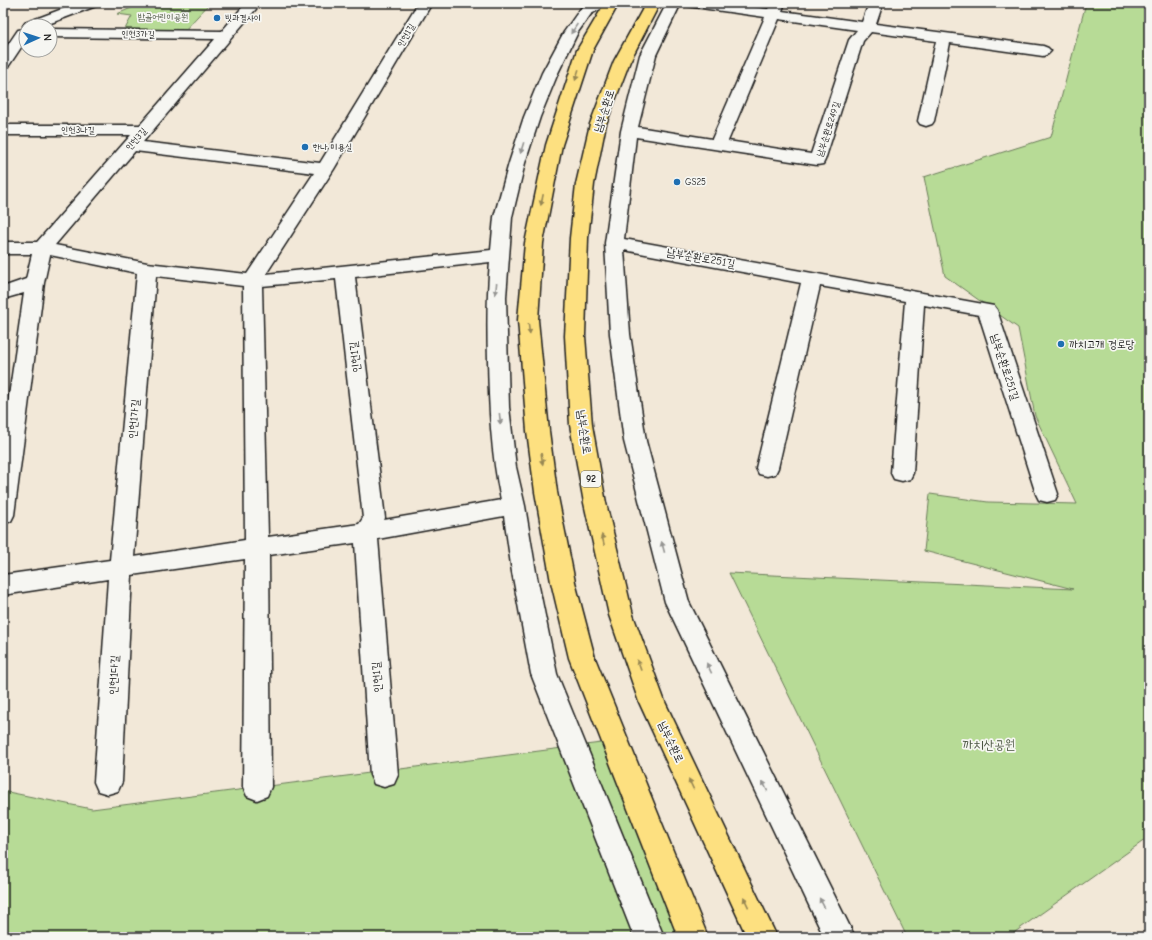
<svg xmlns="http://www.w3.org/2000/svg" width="1152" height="940" viewBox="0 0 1152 940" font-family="'Comic Neue','Poor Story',sans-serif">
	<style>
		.green { fill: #b7db96; stroke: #6a7c59 }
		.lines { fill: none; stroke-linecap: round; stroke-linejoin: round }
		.minor-casing { stroke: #1c1c1c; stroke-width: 3 }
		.major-casing { stroke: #1c1c1c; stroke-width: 3 }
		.minor { fill: #f6f6f2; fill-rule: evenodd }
		.major { fill: #fde080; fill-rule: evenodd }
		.oneway { fill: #949492 }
		.oneway2 { fill: #988853 }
		.poi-dot { fill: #1f6fb2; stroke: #f6f6f2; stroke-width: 1.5 }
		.labels { text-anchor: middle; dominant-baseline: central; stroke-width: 3.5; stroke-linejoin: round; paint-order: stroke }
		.far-park-label { font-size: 9px; fill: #4a5541; stroke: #f6f6f2 }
		.far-poi-label { font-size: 9px; fill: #1c1c1c; stroke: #f6f6f2; text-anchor: start }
		.far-street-label { font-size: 9px; fill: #1c1c1c; stroke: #f6f6f2 }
		.shield { fill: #f6f6f2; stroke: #5d5d5c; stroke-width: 1 }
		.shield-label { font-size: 10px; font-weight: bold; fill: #1c1c1c }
		.street-label { font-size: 11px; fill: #1c1c1c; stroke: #f6f6f2 }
		.poi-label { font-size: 11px; fill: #1c1c1c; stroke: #f6f6f2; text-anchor: start }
		.near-park-label { font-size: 13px; fill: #4a5541; stroke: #f6f6f2 }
	</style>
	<rect width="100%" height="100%" fill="#f2e8d8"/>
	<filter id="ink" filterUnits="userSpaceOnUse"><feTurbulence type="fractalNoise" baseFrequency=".025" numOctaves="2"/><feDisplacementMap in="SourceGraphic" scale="8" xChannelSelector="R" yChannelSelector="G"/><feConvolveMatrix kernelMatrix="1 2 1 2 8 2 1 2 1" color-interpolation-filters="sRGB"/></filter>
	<g filter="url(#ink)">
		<path class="green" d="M143,3h67l-26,28h-60l8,-15 -15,-2z
			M1086,3h63v834l-141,100h-101l-178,-364 344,16 -149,-38 6,-57 58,8 89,2 -42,-88 -17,-88 -73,-52 -21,-99 127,-40z
			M624,740l83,197h-704v-146l89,18z"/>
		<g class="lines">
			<defs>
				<path id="minor" d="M78,3h20l-2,3 -53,20h-17v14l-18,27 -5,2v-17l15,-22 7,-1 -2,-3 2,-3z
					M246,3h15l-118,139 177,21 98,-160h14l-98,166 -68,105 225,-24 3,-33 15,-54 15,-46 18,-44 22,-41 17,-24 9,-5h18l-2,3 -15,8 -13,18 -20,41 -18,44 -15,46 -13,54 -6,80 3,110 7,60 9,39 11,66 21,102 107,263h-30l-103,-263 -19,-102 -8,-56 -126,23 20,236 -4,9 -10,3 -10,-3 -4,-9 -15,-232 -86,12 2,232 -4,9 -10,4 -10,-4 -4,-9 2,-228 -113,16 -10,207 -4,9 -10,3 -10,-3 -4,-9 14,-203 -105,16v-20l107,-15 27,-287 -87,-18 -6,28 -30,232 -3,6 -8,3v-87l21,-144 -21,6v-12l23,-8 6,-25h-29v-12h34l94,-107h-128v-10h137l75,-86 -165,-2v-8l172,2zM135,151l179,22 -67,101 -100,-11 -92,-18zM490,262c-3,33 -3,65 -2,98 1,47 3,93 13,140l-117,20 1,-2 -30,-241zM156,276l87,10 2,254 -111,17zM336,279l27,239 -4,6 -91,13 -6,-251z
					M667,3h14l-25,52 -18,72 74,12 53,-122 -71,-10 -5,-1 -2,-3h38l43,6 3,-6h14l-3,8 80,11 7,-19h14l-7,21 167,22 5,2 3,3 -3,3 -5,2 -93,-13 -16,78 -2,3 -6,2 -6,-2 -2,-3 18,-80 -65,-9 -8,9 -38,119 -2,4 -6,1 -181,-28 -12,102 370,67 3,4 61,184 -3,6 -8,2 -8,-2 -3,-6 -57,-179 -55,-10 -11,168 -3,6 -8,2 -8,-2 -3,-6 14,-172 -85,-15 -42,182 -3,6 -8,2 -8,-2 -3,-6 45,-185 -177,-33 6,84 16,107 43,161 166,335h-31l-159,-335 -41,-161 -14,-107 -5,-91 16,-112 19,-76zM779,19l78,11 -8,10 -38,114 -83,-13z"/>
				<path id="major" d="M605,3h14l-26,47 -31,95 -19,98 -5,77 11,111 8,61 18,90 20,76 113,279h-30l-109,-279 -18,-76 -16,-90 -8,-61 -9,-111 7,-77 21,-98 31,-95z
					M646,3h14l-30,58 -24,63 -12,60 -6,54 -3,98 7,89 14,78 27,112 32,87 112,235h-30l-108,-235 -30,-87 -25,-112 -14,-78 -5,-89 5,-98 6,-54 14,-60 24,-63z"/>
			</defs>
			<use href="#minor" class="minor-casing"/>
			<use href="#major" class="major-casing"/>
			<use href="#minor" class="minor"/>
			<use href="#major" class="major"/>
		</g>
		<defs><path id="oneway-solid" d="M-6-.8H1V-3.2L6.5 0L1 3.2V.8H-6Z"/></defs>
		<g class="oneway">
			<use href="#oneway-solid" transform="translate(574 29) rotate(124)"/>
			<use href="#oneway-solid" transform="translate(522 148) rotate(107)"/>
			<use href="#oneway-solid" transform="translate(496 289) rotate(96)"/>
			<use href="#oneway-solid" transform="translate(500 419) rotate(84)"/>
			<use href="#oneway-solid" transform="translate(663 547) rotate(-105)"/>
			<use href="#oneway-solid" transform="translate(709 668) rotate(-116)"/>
			<use href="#oneway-solid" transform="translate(765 786) rotate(-116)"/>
			<use href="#oneway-solid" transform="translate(822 903) rotate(-118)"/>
		</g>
		<g class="oneway2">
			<use href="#oneway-solid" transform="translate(577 75) rotate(108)"/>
			<use href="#oneway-solid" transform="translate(542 200) rotate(102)"/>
			<use href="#oneway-solid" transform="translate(529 329) rotate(84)"/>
			<use href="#oneway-solid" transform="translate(542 459) rotate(82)"/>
			<use href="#oneway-solid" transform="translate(603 540) rotate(-103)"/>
			<use href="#oneway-solid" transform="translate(639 665) rotate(-110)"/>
			<use href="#oneway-solid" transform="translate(691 784) rotate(-115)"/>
			<use href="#oneway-solid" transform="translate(746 902) rotate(-115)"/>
		</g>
	</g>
	<g class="poi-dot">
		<circle cx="217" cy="18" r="4"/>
		<circle cx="305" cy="147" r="4"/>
		<circle cx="677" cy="182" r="4"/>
		<circle cx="1061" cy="344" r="4"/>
	</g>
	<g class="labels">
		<g class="far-park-label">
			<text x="163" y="17">밤골어린이공원</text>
		</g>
		<g class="far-poi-label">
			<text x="225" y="18">빗과결사이</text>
			<text x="313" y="147">한나 미용실</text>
			<text x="685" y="182">GS25</text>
		</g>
		<g class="far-street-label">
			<text transform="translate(138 34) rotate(1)">인헌3가길</text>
			<text transform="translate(406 35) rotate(-59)">인헌1길</text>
			<text transform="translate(828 129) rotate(-72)">남부순환로249길</text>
			<text x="78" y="130">인헌3나길</text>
			<text transform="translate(136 139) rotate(-48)">인헌3길</text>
		</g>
		<rect class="shield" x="581" y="471" width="20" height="16" rx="3"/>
		<g class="shield-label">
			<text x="591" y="479">92</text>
		</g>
		<g class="street-label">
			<text transform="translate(604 111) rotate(-72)">남부순환로</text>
			<text transform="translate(701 258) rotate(10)">남부순환로251길</text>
			<text transform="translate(355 357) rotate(-97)">인헌1길</text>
			<text transform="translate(1005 367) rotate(72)">남부순환로251길</text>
			<text transform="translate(134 419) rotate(-85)">인헌1가길</text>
			<text transform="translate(584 432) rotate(82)">남부순환로</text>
			<text transform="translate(114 675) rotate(-87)">인헌1다길</text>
			<text transform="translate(377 677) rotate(-94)">인헌1길</text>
			<text transform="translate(671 742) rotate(65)">남부순환로</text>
		</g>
		<g class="poi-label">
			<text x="1069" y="344">까치고개 경로당</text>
		</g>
		<g class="near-park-label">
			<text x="989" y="744">까치산공원</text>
		</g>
	</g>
	<rect width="1152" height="940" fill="none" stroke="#f6f6f2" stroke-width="16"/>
	<rect x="8" y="8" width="1136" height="924" fill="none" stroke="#1c1c1c" stroke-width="1.5" filter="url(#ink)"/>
	<g transform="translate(38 38) rotate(87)"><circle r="19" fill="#f6f6f2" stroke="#9f9f9c"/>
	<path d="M0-3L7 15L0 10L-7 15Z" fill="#1f6fb2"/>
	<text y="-6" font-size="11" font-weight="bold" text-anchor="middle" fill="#1c1c1c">N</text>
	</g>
</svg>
